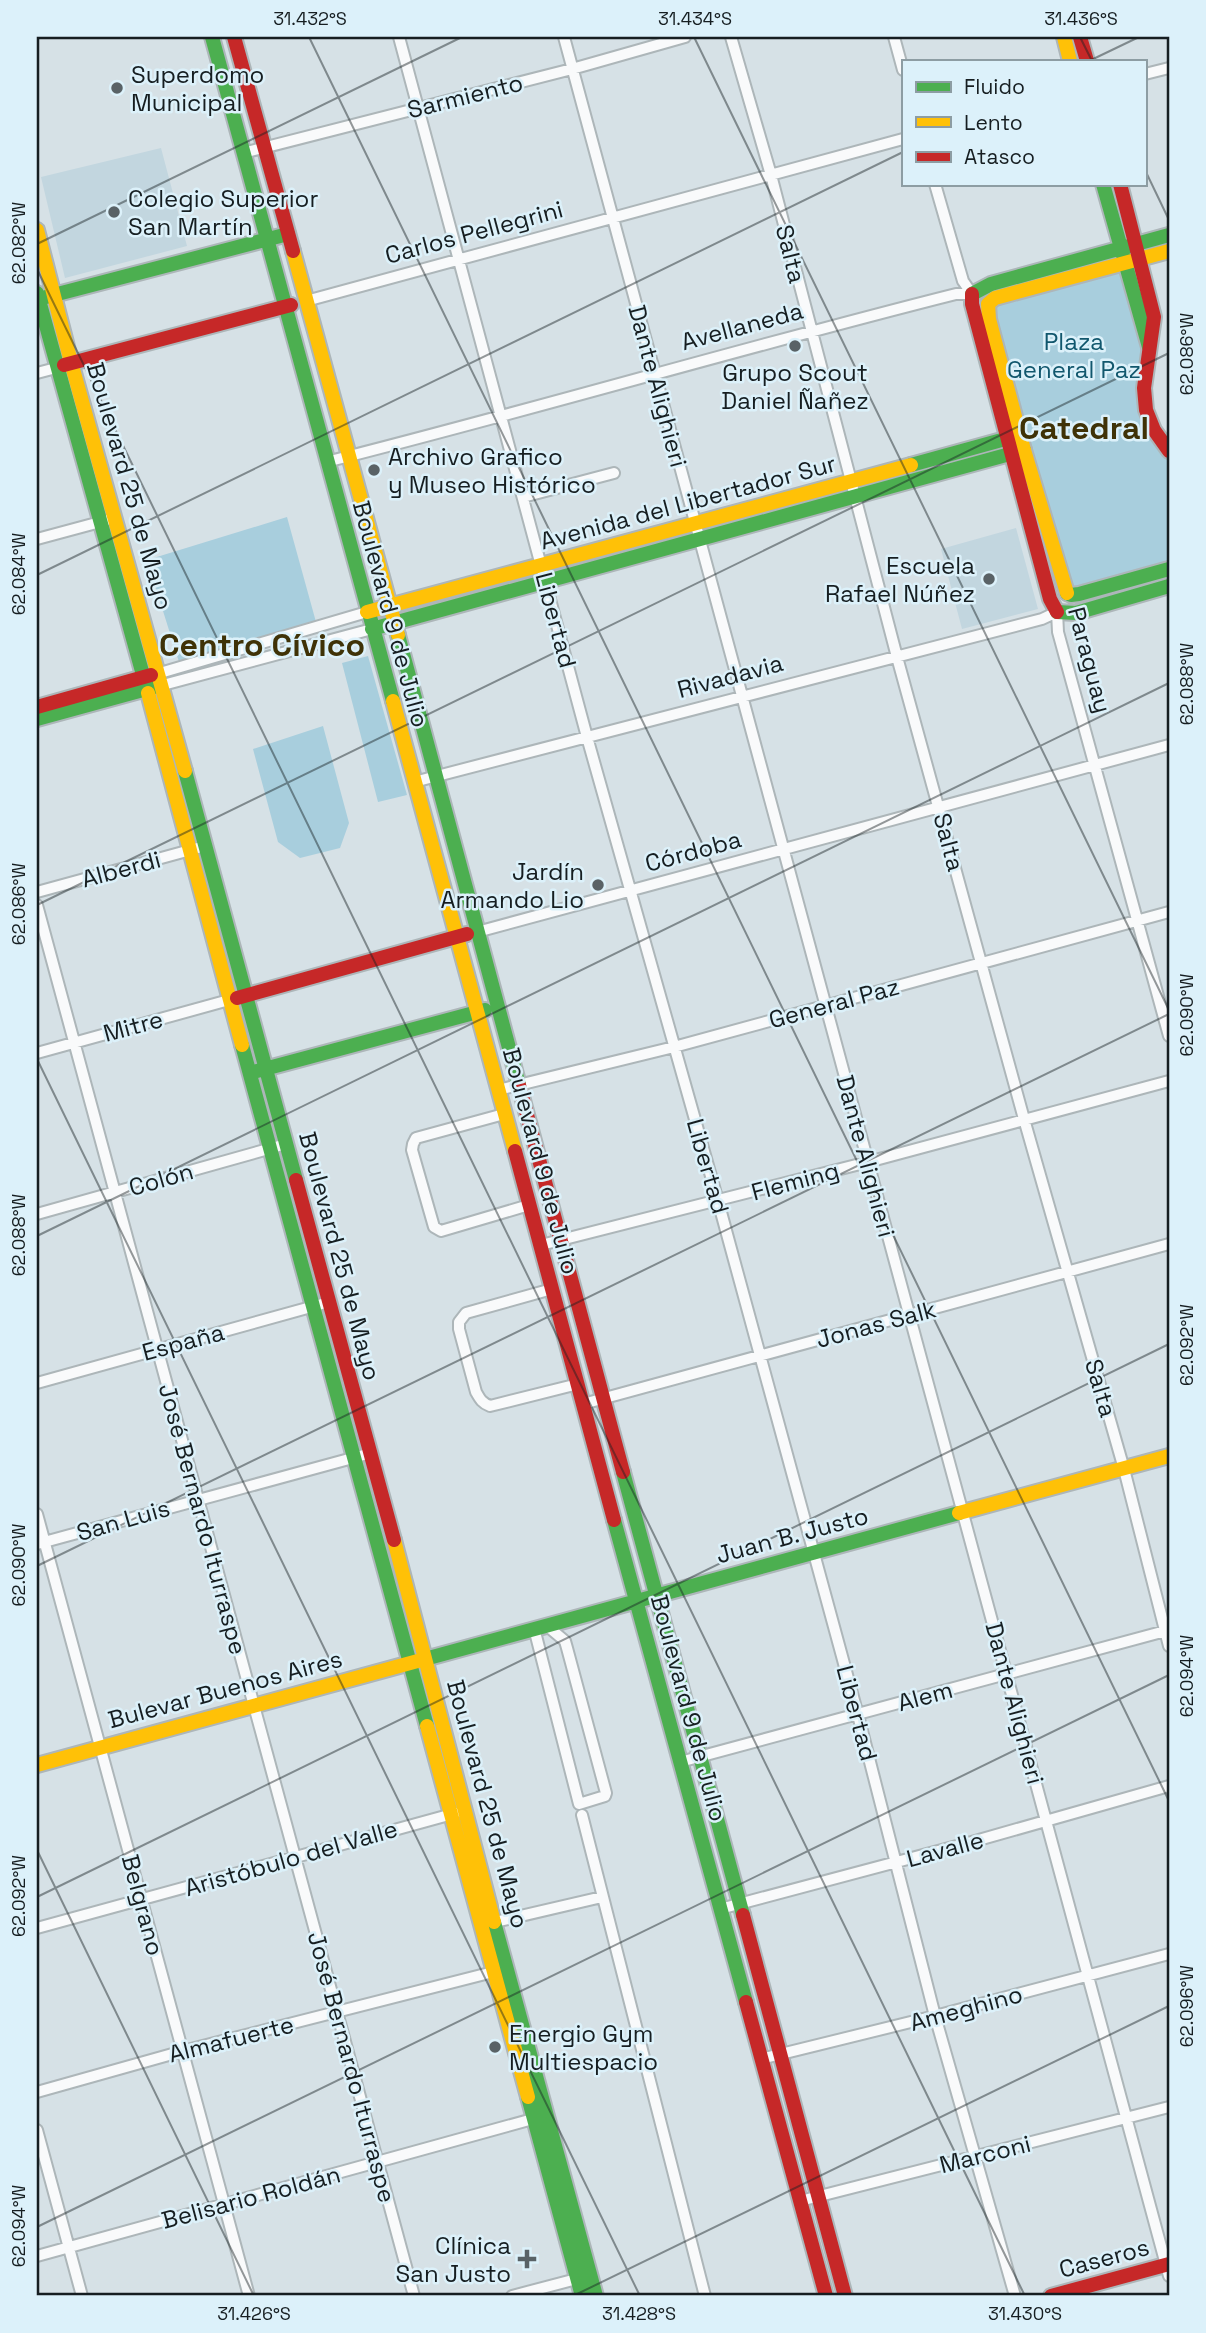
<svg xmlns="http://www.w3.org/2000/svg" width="1206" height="2333" viewBox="0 0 1206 2333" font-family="'Space Grotesk',sans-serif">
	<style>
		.built { fill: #c2d6df }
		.green { fill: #a8cedd }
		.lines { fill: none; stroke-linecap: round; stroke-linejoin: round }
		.street-casing { stroke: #adb6b9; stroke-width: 14 }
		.fast-casing { stroke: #adb6b9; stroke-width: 18 }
		.slow-casing { stroke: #adb6b9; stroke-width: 18 }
		.jam-casing { stroke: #adb6b9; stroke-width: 18 }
		.street { stroke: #f9fafb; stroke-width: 10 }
		.fast { stroke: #4caf50; stroke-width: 14 }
		.slow { stroke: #ffc107; stroke-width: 14 }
		.jam { stroke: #c62828; stroke-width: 14 }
		.ticks { fill: none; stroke: #161e21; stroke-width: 2; stroke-opacity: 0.45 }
		.poi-dot { fill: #596266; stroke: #dcf1fa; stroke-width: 2.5 }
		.labels { text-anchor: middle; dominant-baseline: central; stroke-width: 5; stroke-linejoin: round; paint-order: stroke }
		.poi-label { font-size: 24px; fill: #161e21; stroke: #dcf1fa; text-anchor: start }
		.street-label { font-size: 24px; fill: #161e21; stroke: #dcf1fa }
		.park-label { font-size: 24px; fill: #11576d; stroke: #dcf1fa }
		.district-label { font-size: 32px; font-weight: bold; fill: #3f3207; stroke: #dcf1fa }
		.neatline { fill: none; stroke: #161e21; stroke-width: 2.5 }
		.ticks-label { font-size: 18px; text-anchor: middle; fill: #161e21 }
	</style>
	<rect width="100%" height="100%" fill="#d6e1e6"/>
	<path class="built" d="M161,148l26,98 -122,32 -24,-101z
		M1016,528l22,81 -76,20 -21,-80z"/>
	<path class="green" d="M1124,264l26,84 -6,40 25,63v118l-98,26 -82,-276 6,-21z
		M287,517l29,105 -137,40 -32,-102z
		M368,656l39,139 -29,7 -36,-139z
		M323,726l26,97 -9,25 -40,10 -22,-16 -25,-93z"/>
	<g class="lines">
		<defs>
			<path id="street" d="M399,37l188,700 131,464 140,514 77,301 80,280
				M564,37l605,2239
				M731,37l40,138 126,482 127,462 100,350 45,177
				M894,37l9,33
				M1145,74l24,-6
				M243,153l329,-84 113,-32
				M935,184l28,97 9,13
				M306,301l597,-162
				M37,373l19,-5
				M326,462c210,-53 419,-115 630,-168h16
				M523,497l91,-24
				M37,539l78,-21
				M160,673l207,-61
				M163,685l209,-56
				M414,782l628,-163 15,-7 1,20 111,404
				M37,892l168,-46
				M37,905l377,1391
				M477,932l692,-187
				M37,1053l192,-53
				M498,1090l176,-43 495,-135
				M504,1114l-88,24 -3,6 -1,6 22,77 7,4 88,-26
				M37,1214l249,-70
				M541,1245l327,-83 301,-81
				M552,1289l-86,24 -7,9v7l17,63c4,7 6,11 14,14l88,-22
				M37,1383l292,-81
				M583,1404l586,-160
				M37,1514l212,782
				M37,1544l334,-91
				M534,1628l45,176 26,-8 1,-3 -39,-145 -2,-7 -19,-16
				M680,1762l489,-132
				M582,1815l123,481
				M720,1909l248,-66 201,-57
				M495,1922l107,-25
				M37,1928l419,-115
				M761,2059l174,-43 234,-62
				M37,2092l146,-41 318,-81
				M37,2130l45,166
				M800,2201l369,-94
				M37,2256l503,-139
				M512,2296l72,-19"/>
			<path id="fast" d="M212,37l181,664
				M1103,184l46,163
				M37,293l111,400
				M972,294l19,-10 178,-49
				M46,297l242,-63
				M911,465l109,-30
				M1067,593l4,2 8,-1 90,-25
				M1057,612l19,1 93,-27
				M372,629l652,-179
				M398,635l121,450
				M37,719l117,-32
				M185,771l111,409
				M242,1045l185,681
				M257,1071l228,-61
				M623,1472l120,443
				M614,1520l132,482
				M425,1659l534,-146
				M494,1922l102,374
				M528,2097l54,199"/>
			<path id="slow" d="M1064,37l6,24
				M37,230l34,132 114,409
				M293,251l105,384
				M988,304l1,15 35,131 43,143
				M988,304l7,-6 174,-47
				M367,612l544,-147
				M148,693l94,352
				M393,701l122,450
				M959,1513l210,-57
				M394,1540l100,382
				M427,1726l101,371
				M37,1765l388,-106"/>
			<path id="jam" d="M234,37l59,214
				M1080,37l7,24
				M1120,184l34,133 -10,71 2,22 8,20 15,21
				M972,294v10l78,295 7,13
				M64,365l227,-60
				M37,707l114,-32
				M237,998l230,-64
				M519,1085l104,387
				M515,1151l99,369
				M296,1180l98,360
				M743,1915l102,381
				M746,2002l80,294
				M1051,2296l118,-32"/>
		</defs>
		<use href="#street" class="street-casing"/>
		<use href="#fast" class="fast-casing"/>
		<use href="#slow" class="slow-casing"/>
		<use href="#jam" class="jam-casing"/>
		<use href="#street" class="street"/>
		<use href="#fast" class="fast"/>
		<use href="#slow" class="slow"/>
		<use href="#jam" class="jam"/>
	</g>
	<path class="ticks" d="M309,37l860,1764M694,37l475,973M1080,37l12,24M1089,61l50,-24M1145,170l24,50M37,244l425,-207M37,269l988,2027M37,575l866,-423M37,905l1132,-552M37,1059l603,1237M37,1236l1132,-553M37,1566l1132,-552M37,1850l217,446M37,1897l1132,-553M37,2227l1132,-552M573,2296l596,-290"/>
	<g class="poi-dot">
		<circle cx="117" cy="88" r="7"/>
		<circle cx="114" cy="212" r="7"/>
		<circle cx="795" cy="346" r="7"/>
		<circle cx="374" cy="470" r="7"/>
		<circle cx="989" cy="579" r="7"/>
		<circle cx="598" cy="885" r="7"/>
		<circle cx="495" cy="2047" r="7"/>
		<path d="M523.5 2248.5h7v7h7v7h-7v7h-7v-7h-7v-7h7z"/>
	</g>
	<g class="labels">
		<g class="poi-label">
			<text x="131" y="74">Superdomo<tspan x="131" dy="28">Municipal</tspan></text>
			<text x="128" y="198">Colegio Superior<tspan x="128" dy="28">San Martín</tspan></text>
			<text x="795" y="372" text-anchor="middle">Grupo Scout<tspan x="795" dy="28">Daniel Ñañez</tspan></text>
			<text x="388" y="456">Archivo Grafico<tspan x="388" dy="28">y Museo Histórico</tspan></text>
			<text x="975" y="565" text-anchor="end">Escuela<tspan x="975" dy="28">Rafael Núñez</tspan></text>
			<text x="584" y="871" text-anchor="end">Jardín<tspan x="584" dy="28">Armando Lio</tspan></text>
			<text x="509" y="2033">Energio Gym<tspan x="509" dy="28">Multiespacio</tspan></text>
			<text x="511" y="2245" text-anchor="end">Clínica<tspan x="511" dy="28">San Justo</tspan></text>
		</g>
		<g class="street-label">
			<text transform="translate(465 96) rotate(-14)">Sarmiento</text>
			<text transform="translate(474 232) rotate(-15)">Carlos Pellegrini</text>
			<text transform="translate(791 254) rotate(76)">Salta</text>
			<text transform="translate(742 326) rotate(-15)">Avellaneda</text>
			<text transform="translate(658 386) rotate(75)">Dante Alighieri</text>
			<text transform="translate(130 486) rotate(74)">Boulevard 25 de Mayo</text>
			<text transform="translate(688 502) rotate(-15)">Avenida del Libertador Sur</text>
			<text transform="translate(391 614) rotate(75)">Boulevard 9 de Julio</text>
			<text transform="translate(556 620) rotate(75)">Libertad</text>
			<text transform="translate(1090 660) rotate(75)">Paraguay</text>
			<text transform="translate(730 676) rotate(-15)">Rivadavia</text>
			<text transform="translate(949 842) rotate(75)">Salta</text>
			<text transform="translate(693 851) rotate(-15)">Córdoba</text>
			<text transform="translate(121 869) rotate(-15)">Alberdi</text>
			<text transform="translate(834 1003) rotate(-15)">General Paz</text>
			<text transform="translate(133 1026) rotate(-15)">Mitre</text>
			<text transform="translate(866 1156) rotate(75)">Dante Alighieri</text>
			<text transform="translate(541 1161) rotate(75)">Boulevard 9 de Julio</text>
			<text transform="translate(708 1166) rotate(74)">Libertad</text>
			<text transform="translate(161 1179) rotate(-16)">Colón</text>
			<text transform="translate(795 1181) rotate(-15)">Fleming</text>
			<text transform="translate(340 1256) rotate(75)">Boulevard 25 de Mayo</text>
			<text transform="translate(876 1324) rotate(-15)">Jonas Salk</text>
			<text transform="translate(183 1342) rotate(-15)">España</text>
			<text transform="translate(1101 1388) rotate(74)">Salta</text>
			<text transform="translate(203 1519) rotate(75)">José Bernardo Iturraspe</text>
			<text transform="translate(123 1520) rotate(-16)">San Luis</text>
			<text transform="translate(792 1535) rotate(-15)">Juan B. Justo</text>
			<text transform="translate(225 1689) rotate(-15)">Bulevar Buenos Aires</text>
			<text transform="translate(925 1696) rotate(-15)">Alem</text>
			<text transform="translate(1015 1703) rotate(75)">Dante Alighieri</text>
			<text transform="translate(689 1708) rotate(75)">Boulevard 9 de Julio</text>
			<text transform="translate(857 1713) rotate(75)">Libertad</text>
			<text transform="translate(488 1804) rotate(75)">Boulevard 25 de Mayo</text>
			<text transform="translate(945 1849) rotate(-15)">Lavalle</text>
			<text transform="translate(291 1858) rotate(-16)">Aristóbulo del Valle</text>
			<text transform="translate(143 1905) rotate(75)">Belgrano</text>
			<text transform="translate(966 2008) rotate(-15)">Ameghino</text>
			<text transform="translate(231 2039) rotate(-14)">Almafuerte</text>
			<text transform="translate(352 2067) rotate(75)">José Bernardo Iturraspe</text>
			<text transform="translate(985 2154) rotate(-14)">Marconi</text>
			<text transform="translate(251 2197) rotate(-15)">Belisario Roldán</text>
			<text transform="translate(1104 2258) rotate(-15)">Caseros</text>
		</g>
		<g class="park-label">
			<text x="1074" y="341">Plaza<tspan x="1074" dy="28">General Paz</tspan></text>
		</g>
		<g class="district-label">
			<text x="1084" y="428">Catedral</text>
			<text x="262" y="645">Centro Cívico</text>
		</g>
	</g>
	<rect width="1206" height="2333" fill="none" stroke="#dcf1fa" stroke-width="77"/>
	<rect x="902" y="60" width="245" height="126" fill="#dcf1fa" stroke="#8d9da3" stroke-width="2"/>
	<rect x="916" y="82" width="35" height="10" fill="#4caf50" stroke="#8d9da3" stroke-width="2"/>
	<text x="964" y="94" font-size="21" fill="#161e21">Fluido</text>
	<rect x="916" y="117" width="35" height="10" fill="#ffc107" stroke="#8d9da3" stroke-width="2"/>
	<text x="964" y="130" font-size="21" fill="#161e21">Lento</text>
	<rect x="916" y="152" width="35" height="10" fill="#c62828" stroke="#8d9da3" stroke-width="2"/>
	<text x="964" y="164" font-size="21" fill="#161e21">Atasco</text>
	<rect x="38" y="38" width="1130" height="2256" class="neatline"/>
	<g class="ticks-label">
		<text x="310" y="25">31.432°S</text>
		<text x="695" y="25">31.434°S</text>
		<text x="1081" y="25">31.436°S</text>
		<text transform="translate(19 243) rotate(-90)" y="6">62.082°W</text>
		<text transform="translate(1187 354) rotate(-90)" y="6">62.086°W</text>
		<text transform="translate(19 574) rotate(-90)" y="6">62.084°W</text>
		<text transform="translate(1187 684) rotate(-90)" y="6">62.088°W</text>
		<text transform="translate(19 904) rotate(-90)" y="6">62.086°W</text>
		<text transform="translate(1187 1015) rotate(-90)" y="6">62.090°W</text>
		<text transform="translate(19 1235) rotate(-90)" y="6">62.088°W</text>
		<text transform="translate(1187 1345) rotate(-90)" y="6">62.092°W</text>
		<text transform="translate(19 1565) rotate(-90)" y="6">62.090°W</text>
		<text transform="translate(1187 1676) rotate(-90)" y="6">62.094°W</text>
		<text transform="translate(19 1896) rotate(-90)" y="6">62.092°W</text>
		<text transform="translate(1187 2006) rotate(-90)" y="6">62.096°W</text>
		<text transform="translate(19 2226) rotate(-90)" y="6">62.094°W</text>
		<text x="254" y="2320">31.426°S</text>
		<text x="639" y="2320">31.428°S</text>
		<text x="1025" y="2320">31.430°S</text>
	</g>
</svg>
